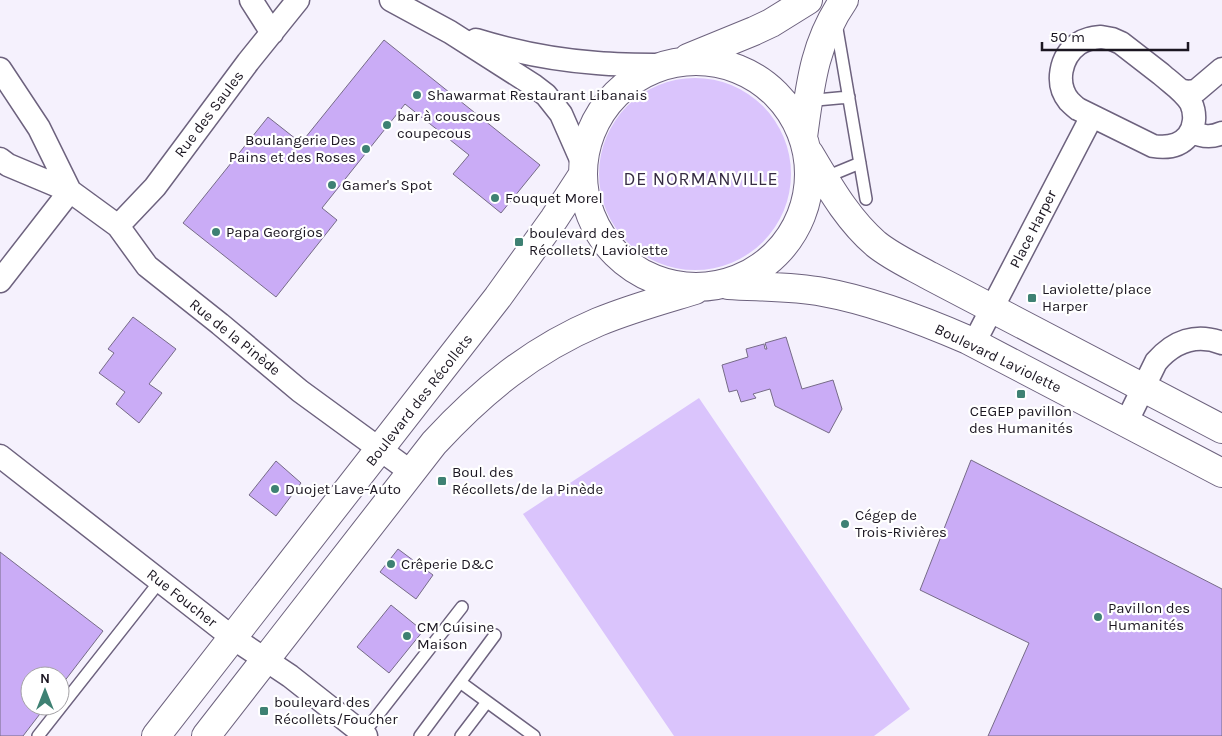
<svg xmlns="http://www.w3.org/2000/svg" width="1222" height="736" viewBox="0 0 1222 736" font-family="Karla,sans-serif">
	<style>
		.green { fill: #dac4fc }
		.building { fill: #caacf6; stroke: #766b87 }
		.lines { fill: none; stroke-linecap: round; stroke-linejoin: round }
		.lane-casing { stroke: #6d627e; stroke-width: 14 }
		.street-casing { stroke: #6d627e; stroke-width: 25 }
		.secondary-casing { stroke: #6d627e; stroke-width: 30 }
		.lane { stroke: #fff; stroke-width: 11 }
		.street { stroke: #fff; stroke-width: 22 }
		.secondary { stroke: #fff; stroke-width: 28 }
		.poi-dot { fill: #3e8173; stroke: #fff; stroke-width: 2 }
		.labels { text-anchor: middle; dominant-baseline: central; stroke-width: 4.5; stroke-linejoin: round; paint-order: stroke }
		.poi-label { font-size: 15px; fill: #1b1621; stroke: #fff; text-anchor: start }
		.street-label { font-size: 15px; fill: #1b1621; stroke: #fff }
		.quarter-label { font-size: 18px; letter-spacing: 1px; fill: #352b43; stroke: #fff }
	</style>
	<rect width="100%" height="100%" fill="#f5f1fd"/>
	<path class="green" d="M599 174a96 96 0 1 1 192 0a96 96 0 1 1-192 0Z
		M699,398l211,311 -36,27h-200l-151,-222z"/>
	<path class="building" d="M384,40l156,125 -39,48 -48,-39 16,-19 -64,-51 -83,104 15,12 -61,77 -93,-74 85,-106 33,26z
		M133,317l43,32 -27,35 13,9 -23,30 -23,-19 9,-12 -26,-19 15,-20 -6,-4z
		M786,337l16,52 31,-9 9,29 -13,24 -54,-27 -5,-17 -17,5 3,4 -15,4 -4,-12 -8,2 -7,-27 26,-8 -2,-8 18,-5 1,5h2l-2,-6z
		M971,460l251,129v147h-234l41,-93 -109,-53z
		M276,461l25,22 -25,33 -27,-21z
		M398,549l35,26 -17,24 -36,-27z
		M0,552l103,79 -43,56v-11h-30v30h16l-23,30h-23z
		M391,605l32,26 -34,42 -32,-26z"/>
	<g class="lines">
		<defs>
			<path id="lane" d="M836,23l30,176
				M784,103l65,-6
				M809,184l51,-21
				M460,682l74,54
				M363,734l99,-127
				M38,736l122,-155
				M420,736l75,-101
				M461,736l26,-34"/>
			<path id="street" d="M251,0l21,33
				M391,0l59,32 83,53 13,10 15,19 22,50
				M1101,37l11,2 9,4c13,10 27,21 40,31 10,9 23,17 30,29 5,11 4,24 -3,33 -9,11 -22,12 -35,10l-75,-37c-3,-2 -6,-5 -9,-8 -14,-17 -9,-44 9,-57 7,-5 14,-6 23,-7z
				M476,40c39,12 80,20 121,23 22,2 46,2 68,2
				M0,69l39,59 31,63
				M1180,90l7,2 9,-1 26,-22
				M1191,131c11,6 20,7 31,2
				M0,159l8,6 62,26 48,35 29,40 73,58 80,67 111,81
				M118,226l37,-39 93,-125 50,-62
				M0,281l70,-90
				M974,343l118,-227
				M1126,423l30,-61c18,-21 40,-29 66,-19
				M0,456l233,182 57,38 76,60"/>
			<path id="secondary" d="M688,58l66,-27 17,-8 37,-23
				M583 174a113 113 0 1 1 226 0a113 113 0 1 1-226 0Z
				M803,137c7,-51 11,-94 41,-137
				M809,153c20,33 38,66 67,91 16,13 36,22 54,32l292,153
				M728,285c31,2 64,1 95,7 50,9 99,28 145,48l254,133
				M156,736l342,-439 56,-78 28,-43
				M206,736l228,-293c48,-52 98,-93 164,-121 31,-13 64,-22 97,-32"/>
		</defs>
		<use href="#lane" class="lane-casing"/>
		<use href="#street" class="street-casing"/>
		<use href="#secondary" class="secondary-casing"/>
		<use href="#lane" class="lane"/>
		<use href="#street" class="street"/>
		<use href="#secondary" class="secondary"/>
	</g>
	<g class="poi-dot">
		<circle cx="417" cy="95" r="5"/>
		<circle cx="387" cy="125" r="5"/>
		<circle cx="366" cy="149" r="5"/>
		<circle cx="332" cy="185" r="5"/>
		<circle cx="495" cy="198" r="5"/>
		<circle cx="216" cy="232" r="5"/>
		<rect x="514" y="237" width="10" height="10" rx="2.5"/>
		<rect x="1027" y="293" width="10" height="10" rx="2.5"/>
		<rect x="1016" y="389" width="10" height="10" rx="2.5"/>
		<rect x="437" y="476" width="10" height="10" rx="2.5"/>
		<circle cx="275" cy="489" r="5"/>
		<circle cx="845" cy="524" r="5"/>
		<circle cx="391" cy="564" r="5"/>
		<circle cx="1098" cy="617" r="5"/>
		<circle cx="407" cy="636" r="5"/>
		<rect x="259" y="706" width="10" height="10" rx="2.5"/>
	</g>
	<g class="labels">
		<g class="poi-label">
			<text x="427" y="95">Shawarmat Restaurant Libanais</text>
			<text x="397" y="116">bar à couscous<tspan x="397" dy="17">coupecous</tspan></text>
			<text x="356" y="140" text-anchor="end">Boulangerie Des<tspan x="356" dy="17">Pains et des Roses</tspan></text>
			<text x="342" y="185">Gamer's Spot</text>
			<text x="505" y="198">Fouquet Morel</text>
			<text x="226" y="232">Papa Georgios</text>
			<text x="529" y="233">boulevard des<tspan x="529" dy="17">Récollets/ Laviolette</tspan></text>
			<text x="1042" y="289">Laviolette/place<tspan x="1042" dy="17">Harper</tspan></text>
			<text x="1021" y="411" text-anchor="middle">CEGEP pavillon<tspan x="1021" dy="17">des Humanités</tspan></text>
			<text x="452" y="472">Boul. des<tspan x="452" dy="17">Récollets/de la Pinède</tspan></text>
			<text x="285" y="489">Duojet Lave-Auto</text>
			<text x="855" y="515">Cégep de<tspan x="855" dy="17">Trois-Rivières</tspan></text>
			<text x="401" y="564">Crêperie D&amp;C</text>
			<text x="1108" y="608">Pavillon des<tspan x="1108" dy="17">Humanités</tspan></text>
			<text x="417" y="627">CM Cuisine<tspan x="417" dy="17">Maison</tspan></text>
			<text x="274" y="702">boulevard des<tspan x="274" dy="17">Récollets/Foucher</tspan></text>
		</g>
		<g class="street-label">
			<text transform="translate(209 114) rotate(-53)">Rue des Saules</text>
			<text transform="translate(1033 229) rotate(-63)">Place Harper</text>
			<text transform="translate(235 337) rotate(39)">Rue de la Pinède</text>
			<text transform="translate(998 358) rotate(26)">Boulevard Laviolette</text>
			<text transform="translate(419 400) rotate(-52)">Boulevard des Récollets</text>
			<text transform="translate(182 598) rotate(38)">Rue Foucher</text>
		</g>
		<g class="quarter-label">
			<text x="701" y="179">DE NORMANVILLE</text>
		</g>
	</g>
	<g transform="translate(45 691)"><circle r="24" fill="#ffffff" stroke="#a4a2a6"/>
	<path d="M0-4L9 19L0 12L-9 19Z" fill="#3e8173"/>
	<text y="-8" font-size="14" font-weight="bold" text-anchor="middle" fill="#1b1621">N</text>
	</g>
	<path d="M1042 42v8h146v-8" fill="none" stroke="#1b1621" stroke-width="2.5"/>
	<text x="1050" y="42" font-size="15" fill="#1b1621" stroke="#ffffff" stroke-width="4" paint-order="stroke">50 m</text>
</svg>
